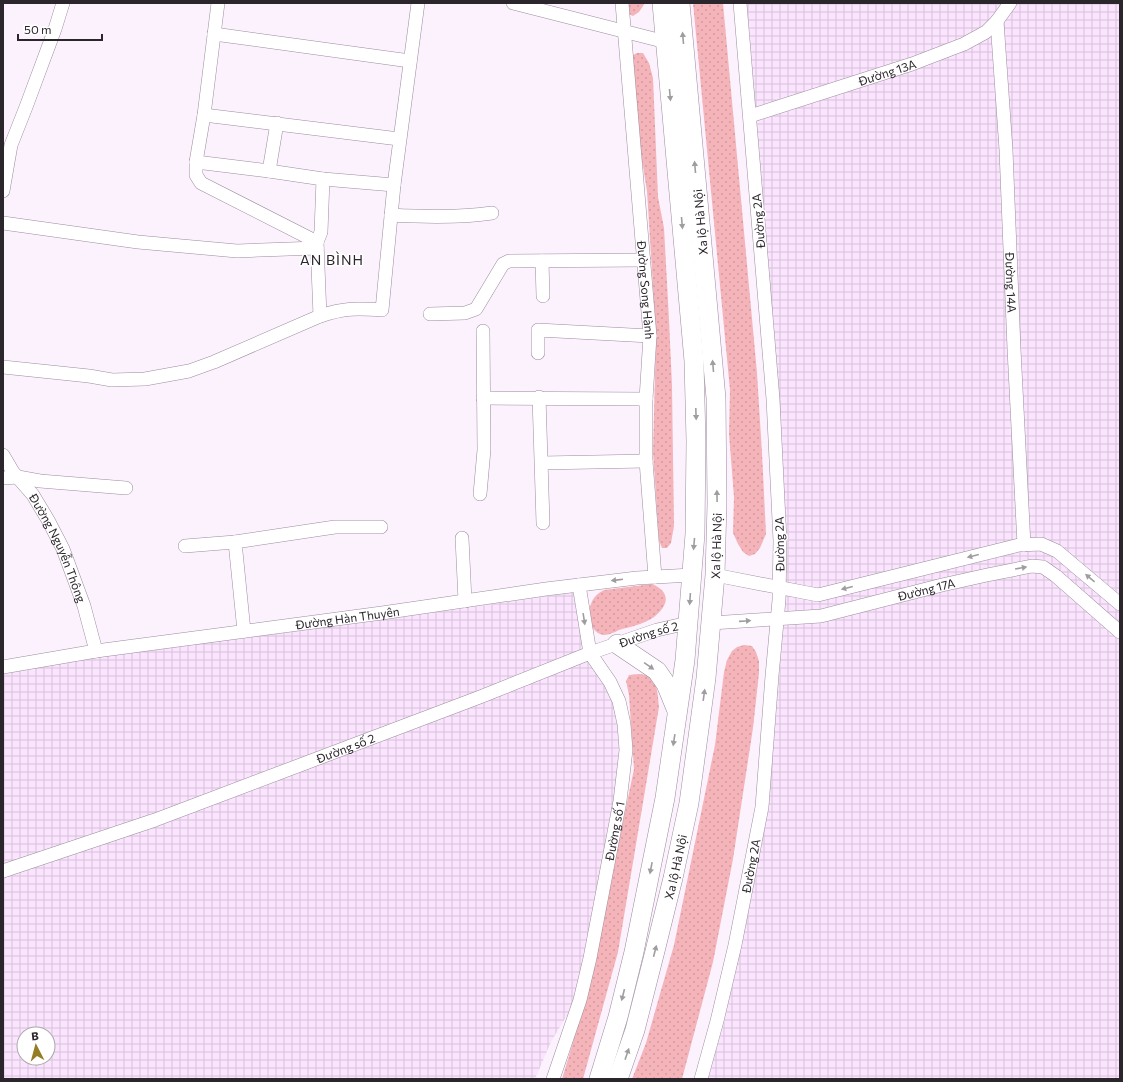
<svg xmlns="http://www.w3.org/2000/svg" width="1123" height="1082" viewBox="0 0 1123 1082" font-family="Commissioner,sans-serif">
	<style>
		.industrial { fill: url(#industrial-grid); fill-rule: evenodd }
		.grass { fill: url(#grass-dots) }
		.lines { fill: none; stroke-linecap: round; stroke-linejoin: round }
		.minor-casing { stroke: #9c8c9e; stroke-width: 14 }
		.highway-casing { stroke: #9c8c9e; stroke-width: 20 }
		.minor { stroke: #fff; stroke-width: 13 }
		.highway { stroke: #fff; stroke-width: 19 }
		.oneway { fill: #a09da0 }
		.labels { text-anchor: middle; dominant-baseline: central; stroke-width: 3; stroke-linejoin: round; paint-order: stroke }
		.street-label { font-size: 12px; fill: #2b252c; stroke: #fff }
		.quarter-label { font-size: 14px; letter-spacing: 1px; fill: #2b252c; stroke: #fff }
	</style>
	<defs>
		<pattern id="industrial-grid" width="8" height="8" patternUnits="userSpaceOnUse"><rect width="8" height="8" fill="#fbe4fe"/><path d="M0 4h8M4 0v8" fill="none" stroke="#d7c3da"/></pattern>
		<pattern id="grass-dots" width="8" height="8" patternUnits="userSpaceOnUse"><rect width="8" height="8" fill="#f5b4b9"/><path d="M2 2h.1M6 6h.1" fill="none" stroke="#d29b9f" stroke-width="1.8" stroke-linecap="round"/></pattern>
	</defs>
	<rect width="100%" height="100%" fill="#fcf2fe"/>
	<path class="industrial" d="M747,3h373v1076h-412l16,-56 18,-80 25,-127 19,-217v-58l-7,-139z
		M576,592l39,111 7,47 -6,48 -40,202 -25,42 -16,37h-532v-405l94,-17 284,-37zM24,1034h24v24h-24z"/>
	<path class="grass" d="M623,3h22l-6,9 -6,4 -7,-3z
		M693,3h30l34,370 5,80 4,81 -6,14 -5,6 -6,2 -6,-4 -5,-8 -5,-11 1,-36 -5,-63 1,-44z
		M637,53h6l6,10 4,15 5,119 6,31 5,91 3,67 2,140 -3,17 -4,5h-5l-3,-7 -6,-89 3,-117 -9,-144 -10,-61 -4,-75z
		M652,584c19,8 17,21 2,33 -10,7 -24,10 -35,13 -4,2 -10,5 -15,5 -11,-1 -17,-14 -15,-23 2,-11 5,-17 15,-22z
		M744,645l8,1 4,6 3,9v12l-6,55 -20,131 -20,103 -31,117h-50l14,-36 28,-98 41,-200 9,-73 3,-12 5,-9 5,-4z
		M639,674c3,0 7,1 10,2 9,5 9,22 10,31l-41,245 -35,127h-21l25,-84 47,-226 -5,-74 -3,-14 3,-6z"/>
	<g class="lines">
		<defs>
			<g id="minor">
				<path d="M218,3l-14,112 -8,47v13l5,8 116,59 3,74"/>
				<path d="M513,3l153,39"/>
				<path id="s1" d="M622,3l28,333 -4,63v62l9,116"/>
				<path id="s2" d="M997,21l9,129 8,199 10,196"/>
				<path d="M214,34l196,27"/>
				<path d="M204,115l195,24"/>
				<path id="s3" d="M750,116l162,-52 52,-20 22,-12 11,-11 13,-18"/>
				<path d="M196,162l73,9 54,8 71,6"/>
				<path d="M269,171l8,-48"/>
				<path d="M3,191l8,-46 15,-38 29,-78 8,-26"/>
				<path d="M391,215c34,2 67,3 101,-2"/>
				<path d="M3,223l135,19 99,9 80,-3"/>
				<path d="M317,242l4,-10 2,-53"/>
				<path d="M542,261l1,35"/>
				<path d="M430,314l35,-1 11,-4 27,-45 6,-3 135,-1"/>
				<path d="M538,353v-23l112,6"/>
				<path d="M3,367l86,9 23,4 33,-1 44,-8 25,-9 106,-46c24,-8 37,-8 62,-6l12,-125 24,-182"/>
				<path d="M539,397l4,126"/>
				<path d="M483,398l163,1"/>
				<path id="s4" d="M3,455l10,17 20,23 15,25 15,29 21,57 12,45"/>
				<path d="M542,463l104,-2"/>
				<path d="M3,478l15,-1 22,4 86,7"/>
				<path d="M480,494l4,-44 -1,-119"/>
				<path d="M462,538l3,63"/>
				<path d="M185,546l50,-4"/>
				<path d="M715,575l103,20 201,-50 22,-1 16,7 63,53"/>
				<path id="s5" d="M711,623l110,-7 121,-31 45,-10 45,-9 11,1 13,9 64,56"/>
				<path d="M244,631l-9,-89 100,-15h46"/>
				<path id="s6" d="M3,667l93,-16 286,-38 164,-24 91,-11 55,-3"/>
				<path id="s7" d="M3,871l152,-51 325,-123 110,-44 67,-23 31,-7"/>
				<path id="s8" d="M553,1079l27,-79 10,-42 30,-157 6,-51 -2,-26 -5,-23 -9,-19 -20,-29 -11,-68"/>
				<path id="s9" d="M701,1079l16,-58 18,-76 27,-138 10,-131 7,-76 1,-59 -7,-142 -33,-396"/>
			</g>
			<g id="highway">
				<path d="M617,644l40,27 9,13 11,27"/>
				<path d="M599,1079l19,-62 16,-65 31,-154 20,-138 10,-126 1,-93 -2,-80 -32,-358"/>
				<path id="s10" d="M618,1079l17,-49 20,-79 18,-73 16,-75 17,-125 9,-103 2,-71 -1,-106 -36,-395"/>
			</g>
		</defs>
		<use href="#minor" class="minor-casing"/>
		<use href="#highway" class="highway-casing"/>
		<use href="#minor" class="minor"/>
		<use href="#highway" class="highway"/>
	</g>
	<defs><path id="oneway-solid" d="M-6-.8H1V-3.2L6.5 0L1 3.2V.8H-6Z"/></defs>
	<g class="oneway">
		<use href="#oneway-solid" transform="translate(683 38) rotate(-95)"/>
		<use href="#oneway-solid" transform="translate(670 95) rotate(85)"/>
		<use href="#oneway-solid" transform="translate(695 167) rotate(-95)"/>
		<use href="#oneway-solid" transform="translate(682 223) rotate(85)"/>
		<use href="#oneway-solid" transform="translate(713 366) rotate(-95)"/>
		<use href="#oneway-solid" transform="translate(696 414) rotate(88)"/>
		<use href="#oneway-solid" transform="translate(717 496) rotate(-91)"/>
		<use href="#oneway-solid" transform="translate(694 544) rotate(95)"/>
		<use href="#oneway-solid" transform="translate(973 556) rotate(166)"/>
		<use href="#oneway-solid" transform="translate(1021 568) rotate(-10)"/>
		<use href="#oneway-solid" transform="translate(1090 578) rotate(-140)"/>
		<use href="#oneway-solid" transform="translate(617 580) rotate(173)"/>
		<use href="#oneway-solid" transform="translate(847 588) rotate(166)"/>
		<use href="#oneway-solid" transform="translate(690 599) rotate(94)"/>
		<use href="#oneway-solid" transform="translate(584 619) rotate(81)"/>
		<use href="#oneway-solid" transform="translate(745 621) rotate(-4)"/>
		<use href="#oneway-solid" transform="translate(649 666) rotate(35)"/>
		<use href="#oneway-solid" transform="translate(704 695) rotate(-82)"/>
		<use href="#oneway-solid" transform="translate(674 740) rotate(99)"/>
		<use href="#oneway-solid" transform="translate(651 868) rotate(101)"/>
		<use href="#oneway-solid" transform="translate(655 951) rotate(-76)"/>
		<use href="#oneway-solid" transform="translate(623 995) rotate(104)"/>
		<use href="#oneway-solid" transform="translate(627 1054) rotate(-71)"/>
	</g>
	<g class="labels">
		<g class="street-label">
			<text stroke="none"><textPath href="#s3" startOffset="144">Đường 13A</textPath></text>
			<text transform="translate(758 221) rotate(-95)">Đường 2A</text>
			<text transform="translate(700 222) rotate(-95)">Xa lộ Hà Nội</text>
			<text stroke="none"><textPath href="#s2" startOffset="262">Đường 14A</textPath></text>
			<text stroke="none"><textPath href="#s1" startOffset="288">Đường Song Hành</textPath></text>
			<text transform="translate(779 544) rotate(-91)">Đường 2A</text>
			<text stroke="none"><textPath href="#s10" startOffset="544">Xa lộ Hà Nội</textPath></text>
			<text stroke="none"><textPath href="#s4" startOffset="109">Đường Nguyễn Thông</textPath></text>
			<text stroke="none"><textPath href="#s5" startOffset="219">Đường 17A</textPath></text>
			<text stroke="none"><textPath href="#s6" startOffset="348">Đường Hàn Thuyên</textPath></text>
			<text stroke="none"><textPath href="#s7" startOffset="688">Đường số 2</textPath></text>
			<text stroke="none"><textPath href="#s7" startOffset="364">Đường số 2</textPath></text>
			<text stroke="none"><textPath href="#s8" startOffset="256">Đường số 1</textPath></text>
			<text stroke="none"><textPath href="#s9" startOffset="219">Đường 2A</textPath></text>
			<text stroke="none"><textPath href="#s10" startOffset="220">Xa lộ Hà Nội</textPath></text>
		</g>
		<g class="quarter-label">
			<text x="332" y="259">AN BÌNH</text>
		</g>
	</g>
	<rect width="1123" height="1082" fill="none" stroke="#2b252c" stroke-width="8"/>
	<g transform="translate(36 1046) rotate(354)"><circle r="19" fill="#ffffff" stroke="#aaa8ab"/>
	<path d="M0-3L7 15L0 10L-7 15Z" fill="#957d24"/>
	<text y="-6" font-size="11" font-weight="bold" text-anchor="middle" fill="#2b252c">B</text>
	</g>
	<path d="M18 34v6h84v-6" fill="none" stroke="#2b252c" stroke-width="2"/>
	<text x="24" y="34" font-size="12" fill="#2b252c" stroke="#ffffff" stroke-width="3" paint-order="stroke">50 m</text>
</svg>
